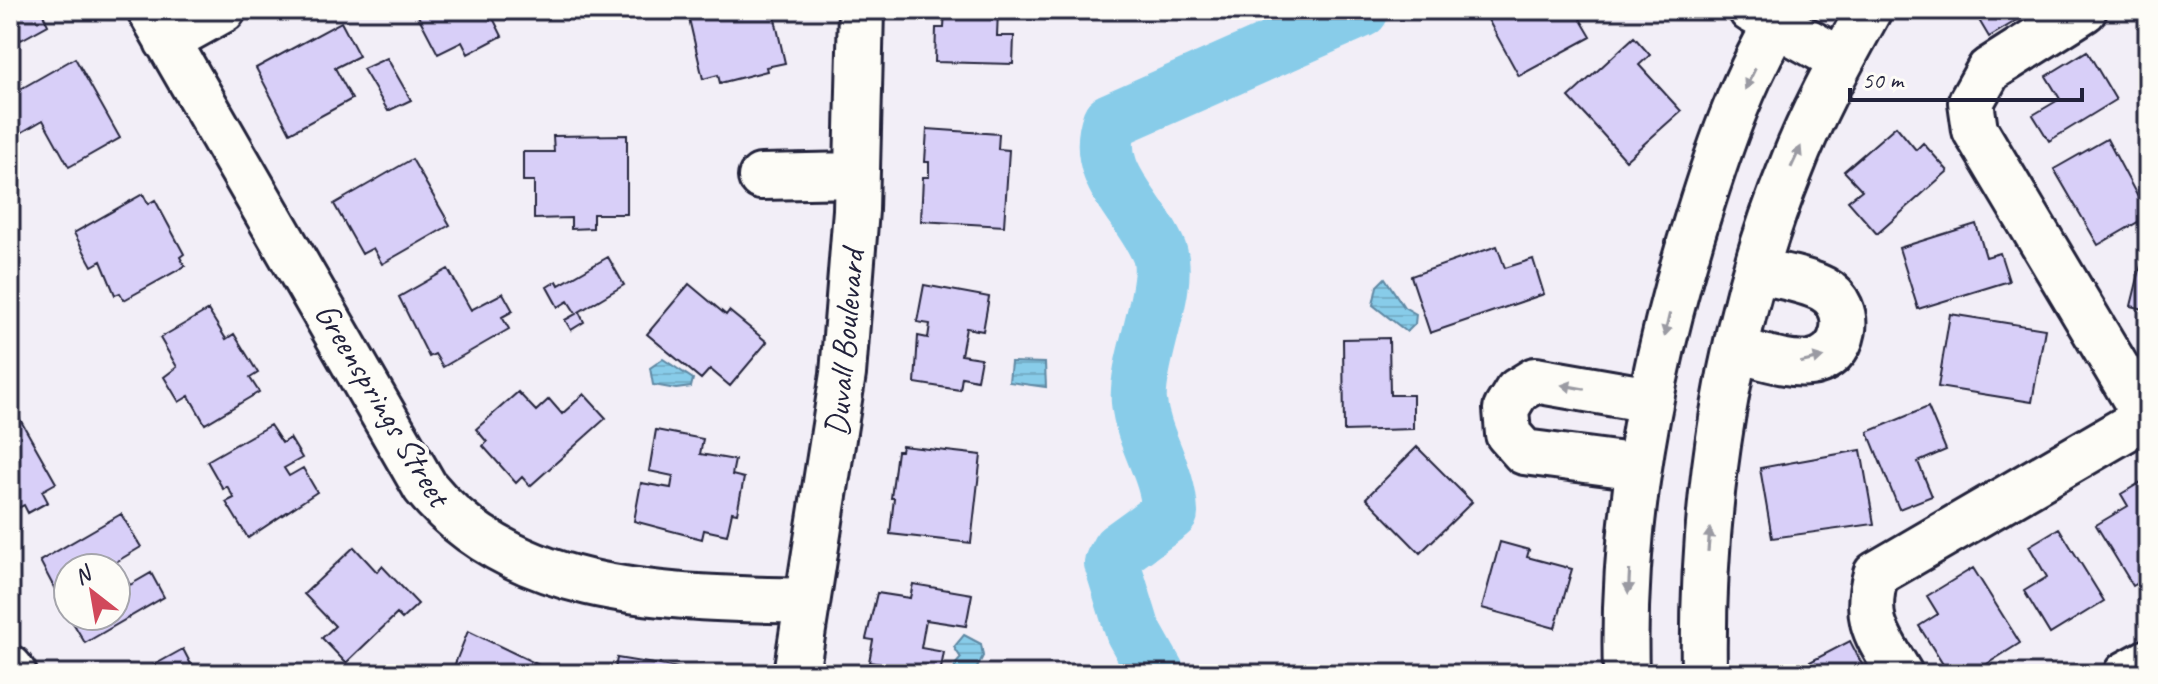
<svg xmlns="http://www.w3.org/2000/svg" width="2158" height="684" viewBox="0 0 2158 684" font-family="Caveat,sans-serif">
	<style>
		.water { fill: url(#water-rules); stroke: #5f88a3; stroke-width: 2 }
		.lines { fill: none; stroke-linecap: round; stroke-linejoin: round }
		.river { stroke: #88cce9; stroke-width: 56 }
		.building { fill: #d8cff8; stroke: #22223b; stroke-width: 2 }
		.minor-casing { stroke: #22223b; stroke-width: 50 }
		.major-casing { stroke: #22223b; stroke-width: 50 }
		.minor { stroke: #fdfcf7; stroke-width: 44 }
		.major { stroke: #fdfcf7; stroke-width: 44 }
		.oneway { fill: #9a9aa2 }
		.labels { text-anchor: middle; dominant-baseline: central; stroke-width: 8; stroke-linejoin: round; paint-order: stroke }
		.street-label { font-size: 34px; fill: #22223b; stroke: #fdfcf7 }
	</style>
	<defs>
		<pattern id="water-rules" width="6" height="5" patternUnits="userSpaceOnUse" patternTransform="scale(2)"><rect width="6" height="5" fill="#88cce9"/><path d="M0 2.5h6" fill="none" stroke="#75afc9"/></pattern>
	</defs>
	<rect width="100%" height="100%" fill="#f2eef7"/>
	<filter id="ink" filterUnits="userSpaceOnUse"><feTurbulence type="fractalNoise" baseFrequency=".0125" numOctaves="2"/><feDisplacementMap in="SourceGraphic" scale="16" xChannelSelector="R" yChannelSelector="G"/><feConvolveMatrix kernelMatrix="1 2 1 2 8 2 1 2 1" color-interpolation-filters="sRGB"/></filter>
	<g filter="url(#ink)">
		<path class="water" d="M1385,278l19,29 12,7 -1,10 -8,8 -34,-27 4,-19z
			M663,359l30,20 -2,8 -15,2 -23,-4 -3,-17z
			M1011,362l34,1 1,24 -37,-5z
			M964,635l17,9 2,12 -9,18h-16l-4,-8 7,-8 -7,-11z"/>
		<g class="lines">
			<path class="river" d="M1157,674l-24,-43 -21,-68 7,-13 51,-37c-2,-43 -27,-72 -31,-111 -4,-38 33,-117 20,-150 -19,-46 -68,-78 -49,-131l251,-111"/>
		</g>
		<path class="building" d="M10,10h31l7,15 -27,15 -6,-11 -5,3z
			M415,10h74l13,26 -34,18 -6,-12 -24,12z
			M687,10h40l1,4 7,-4h38l12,53 -19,4 1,4 -47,12 -2,-8 -15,4z
			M945,10h53l-1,26h17l-1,28 -78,-2 1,-34h8z
			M1497,10h78l16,27 -72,39 -33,-60z
			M1973,10h61l-45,27z
			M341,22l18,34 -24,12 17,31 -62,34 -34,-65z
			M1634,37l16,18 -11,10 42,46 -55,49 -57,-63z
			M2087,51l29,49 -67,41 -16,-26 27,-16 -14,-23z
			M75,58l45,80 -51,29 -26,-47 -26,15 -7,-13v-27z
			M387,58l24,42 -23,11 -25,-42z
			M1896,126l20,24 7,-7 25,28 -71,63 -29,-33 14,-11 -18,-19z
			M927,129l72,5 -1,15 11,1 -5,76 -83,-5 2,-44h6v-15h-4z
			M627,135v79h-34v14l-22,1v-11l-37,1v-38h-11v-29h31l-1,-16z
			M2107,139l41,77 -50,29 -44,-76z
			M412,159l38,66 -68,39 -9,-16 -11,6 -28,-50z
			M143,194l5,10 7,-4 29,54 -4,3 5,9 -61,34 -4,-7 -5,2 -14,-34 -9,5 -18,-33z
			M1976,224l10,33 14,-4 9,28 -91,28 -19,-61z
			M2147,241l1,1v68l-17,-4z
			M1497,246l8,22 28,-9 11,35 -114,39 -19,-57z
			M608,257l16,28 -45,27 5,10 -13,8 -6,-10 11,-6 -8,-13 -10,6 -11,-20 10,-6 2,4z
			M448,269l23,41 32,-17 10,18 -11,6 7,12 -66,38 -8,-13 -6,3 -30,-60z
			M689,284l37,31 3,-4 38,31 -37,44 -20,-17 -9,10 -54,-45z
			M924,285l65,12 -6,34 -17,-3 -5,27 20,3 -4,22 -15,-3 -2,13 -45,-7 3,-47 10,2 2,-14 -13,-2z
			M208,310l18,29 8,-5 24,39 -8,5 9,14 -54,32 -16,-28 -10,6 -15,-25 13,-10 -17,-29z
			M1950,314l95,15 -13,73 -94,-15z
			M1389,338l1,57h23v34l-69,2 -1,-92z
			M518,392l18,19 13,-12 13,15 22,-20 22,24 -76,68 -8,-9 -6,6 -33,-37 4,-4 -11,-13z
			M13,407l43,76 -14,8 6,11 -20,11 -4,-8 -14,7v-103z
			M1928,407l18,43 -28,12 14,34 -33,13 -31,-77z
			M270,425l12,18 8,-5 12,20 -18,10 5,8 14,-8 14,24 -69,46 -22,-36 8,-4 -7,-12 -4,3 -16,-28z
			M656,430l47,9 -3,15 35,6 -3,15 12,3 -7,35 -5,-1 -5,23 -23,-5 -2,9 -68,-18 7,-38 30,5 2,-12 -24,-5z
			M902,446l79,9 -10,88 -81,-9 4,-36h-3l6,-47h4z
			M1417,447l55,55 -52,51 -54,-55z
			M1861,450l13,74 -102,14 -12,-70z
			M2148,478v99l-15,9 -37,-61 32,-19 -7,-12z
			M121,514l20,33 -25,15 14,23 21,-12 13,24 -79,46 -16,-27h47v-48h-48v46l-28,-53z
			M2059,528l45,73 -54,33 -26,-43 23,-14 -18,-31z
			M1500,542l29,8 -2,7 45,12 -17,59 -73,-20z
			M354,547l23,25 5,-6 36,38 -16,15 -5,-5 -51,49 -24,-25 13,-12 -31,-32z
			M1973,568l47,75 -49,31h-22l-30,-48 19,-12 -11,-18z
			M913,584l59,10 -6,32 -40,-6 -5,28 23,4 -4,22 -71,-12 4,-22 -7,-1 11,-46 33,5z
			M468,631l71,34 -3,9h-85z
			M1850,641l17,33h-80z
			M183,649l13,25h-58z
			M617,658l86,14v2h-89z"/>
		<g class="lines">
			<defs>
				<path id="minor" d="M150,10l275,477c92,113 249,110 382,114
					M1751,10l90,50
					M2084,10l-95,60 -18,32 4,28 171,287
					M167,41l56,-31
					M761,177l93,-2
					M1736,350c23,5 51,16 74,13 37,-5 46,-56 13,-74 -19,-10 -46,-13 -66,-19
					M1639,467l-115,-15 -16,-18 -2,-25 11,-18 18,-11 115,20
					M10,668l4,6
					M796,674l47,-300 13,-164 5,-200
					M1900,674c-23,-39 -37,-54 -24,-100l272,-158
					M2126,674l22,-12"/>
				<path id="major" d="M1626,674c-5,-155 26,-311 72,-458 22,-71 47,-143 87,-206
					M1704,674c-3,-169 23,-349 87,-506 21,-55 50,-107 78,-158"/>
			</defs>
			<use href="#minor" class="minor-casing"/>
			<use href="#major" class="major-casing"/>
			<use href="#minor" class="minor"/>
			<use href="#major" class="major"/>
		</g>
		<defs><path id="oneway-solid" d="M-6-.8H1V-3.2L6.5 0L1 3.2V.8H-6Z" transform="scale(2)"/></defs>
		<g class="oneway">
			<use href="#oneway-solid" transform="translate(1750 79) rotate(116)"/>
			<use href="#oneway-solid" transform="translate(1796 157) rotate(-65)"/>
			<use href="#oneway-solid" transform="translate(1667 325) rotate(103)"/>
			<use href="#oneway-solid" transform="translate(1812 360) rotate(-13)"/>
			<use href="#oneway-solid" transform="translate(1573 387) rotate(-170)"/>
			<use href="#oneway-solid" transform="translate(1709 540) rotate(-85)"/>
			<use href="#oneway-solid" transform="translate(1629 582) rotate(93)"/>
		</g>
	</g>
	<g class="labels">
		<g class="street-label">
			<text transform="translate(844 343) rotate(-85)">Duvall Boulevard</text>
			<text transform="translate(383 404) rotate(59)">Greensprings Street</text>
		</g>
	</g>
	<rect width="2158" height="684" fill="none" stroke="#fdfcf7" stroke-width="40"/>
	<rect x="20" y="20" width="2118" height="644" fill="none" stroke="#22223b" stroke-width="3" filter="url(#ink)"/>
	<g transform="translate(92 592) rotate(329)"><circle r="38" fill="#fdfcf7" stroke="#a5a5ac" stroke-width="2"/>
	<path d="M0-6L14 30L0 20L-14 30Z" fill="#d1495b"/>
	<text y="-12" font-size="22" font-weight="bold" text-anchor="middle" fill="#22223b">N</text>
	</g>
	<path d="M1850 88v12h232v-12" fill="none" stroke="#22223b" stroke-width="4"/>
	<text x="1862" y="88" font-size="24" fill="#22223b" stroke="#fdfcf7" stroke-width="6" paint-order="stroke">50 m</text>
</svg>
